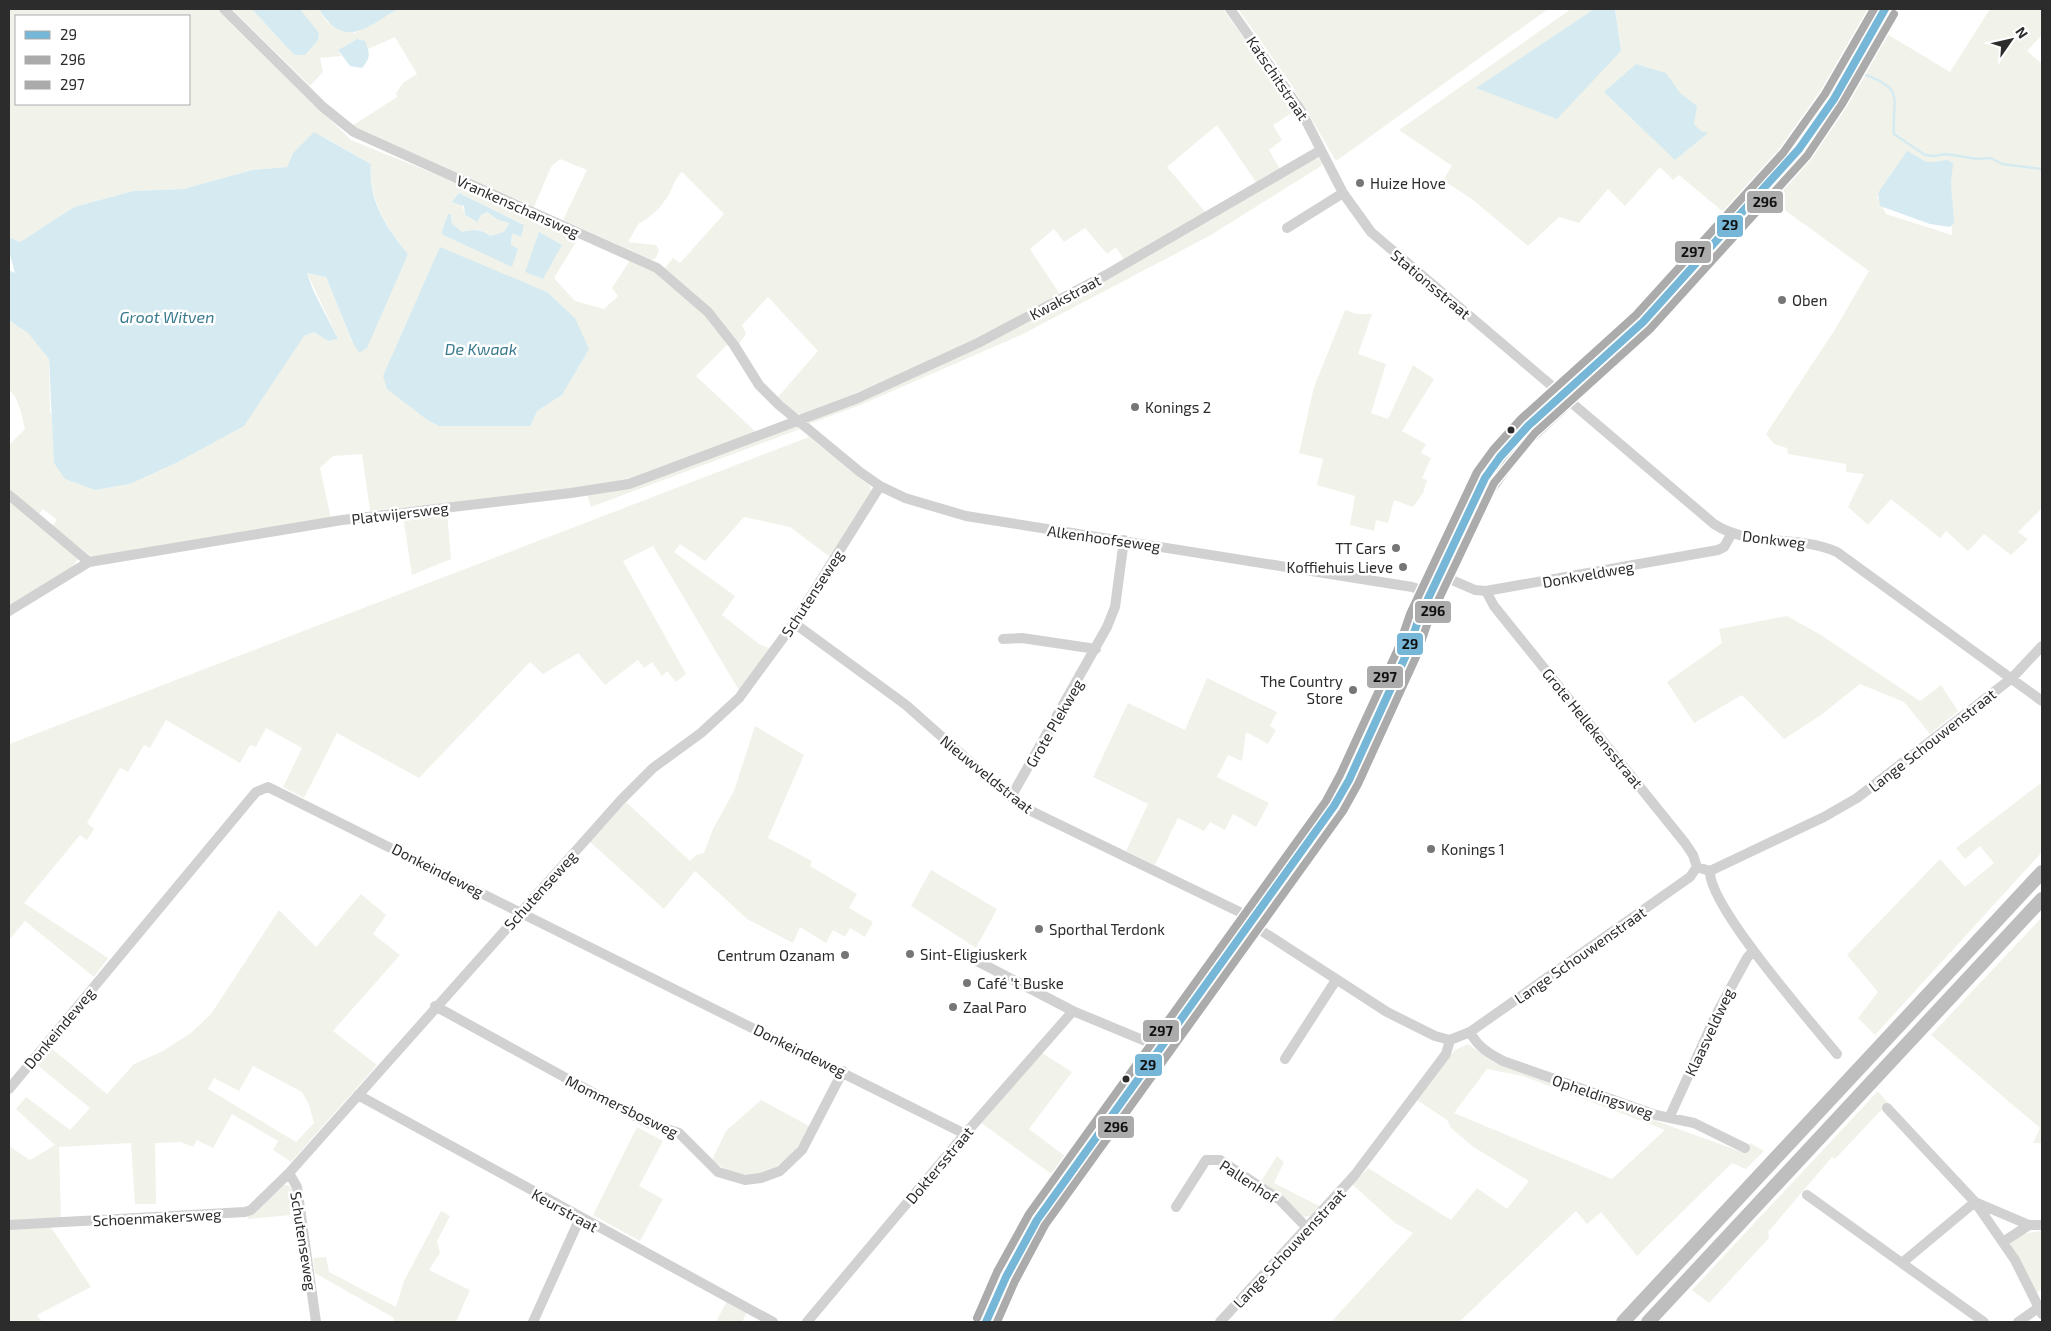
<svg xmlns="http://www.w3.org/2000/svg" width="2051" height="1331" viewBox="0 0 2051 1331" font-family="'Exo 2',sans-serif">
	<style>
		.green { fill: #f1f3ea; fill-rule: evenodd }
		.water { fill: #d6ebf1 }
		.lines { fill: none; stroke-linecap: round; stroke-linejoin: round }
		.stream { stroke: #d6ebf1; stroke-width: 2.5 }
		.minor { stroke: #d1d1d1; stroke-width: 10 }
		.major { stroke: #c4c4c4; stroke-width: 12 }
		.highway { stroke: #bebebe; stroke-width: 14 }
		.bus-1-casing { stroke: #fff; stroke-width: 11 }
		.bus-2-casing { stroke: #fff; stroke-width: 11 }
		.bus-3-casing { stroke: #fff; stroke-width: 11 }
		.bus-1 { stroke: #76b7d7; stroke-width: 8 }
		.bus-2 { stroke: #ababab; stroke-width: 8 }
		.bus-3 { stroke: #ababab; stroke-width: 8 }
		.poi-dot { fill: #767676; stroke: #fff; stroke-width: 2 }
		.bus-dot { fill: #2c2c2c; stroke: #fff; stroke-width: 2 }
		.labels { text-anchor: middle; dominant-baseline: central; stroke-width: 5; stroke-linejoin: round; paint-order: stroke }
		.street-label { font-size: 15px; fill: #2c2c2c; stroke: #fff }
		.poi-label { font-size: 15px; fill: #2c2c2c; stroke: #fff; text-anchor: start }
		.water-label { font-size: 16px; font-style: italic; fill: #3a7a8e; stroke: #fff }
		.line-badge { stroke: #fff; stroke-width: 2 }
		.pale-badge-label { font-size: 14px; text-anchor: middle; font-weight: bold; fill: #111 }
	</style>
	<rect width="100%" height="100%" fill="#fff"/>
	<path class="green" d="M9,9h208l134,131 111,45 117,52 -25,41 21,23 29,8 14,-13 -6,-8 18,-28 24,10 50,44 24,30 -32,32 60,56 -131,48 -66,11 -189,20 -8,-57 -29,2 -13,12 11,50 -239,39 -40,-31 5,-6 -14,-11 -4,5 -30,-25v-44l16,-16c-3,-12 -6,-32 -16,-39v-70l19,12 21,27 1,53 45,78 35,-6 44,-20 33,-20 97,-108 10,-4 14,9 10,-2 -31,-66 19,4 26,65 56,-88c-22,-27 -39,-53 -37,-90l-44,-25 -34,14 -5,14 -36,3 -69,19 -50,2 -59,16 -54,35 -11,-5zM16,16h173v88h-173zM459,193l64,31 -11,8 -1,13 -70,-11 10,-20 1,11 10,7c12,-3 19,-4 28,4l14,-4 5,-9 -11,-3 -11,-8 -6,3 -5,7 -11,-7zM387,388l175,7 -25,16 -98,15 -12,-6z
		M232,9h20l42,46h11v-38l-5,-8h19l8,13 28,11 43,-24h825l72,102 -22,14 9,15 -13,10 12,21 -23,14 -41,-60 -50,42 40,47 -82,47 -9,-14 -9,7 -22,-26 -21,14 -10,-13 -24,20 31,47c-85,44 -171,86 -260,118h-5l-18,-17 40,-46 -50,-54 -26,28 4,9 -7,10 -75,-75 9,-11 7,5 44,-49 -42,-42c-6,6 -7,9 -10,16 -5,13 -20,30 -33,35l-11,19 28,3 3,5 -3,8 -4,2 -89,-40 24,-50 -27,-11 -9,8 -17,40 -182,-81 45,-29 -1,-4 8,-11 13,-8 -22,-37 -27,12 -4,-8 -7,-2 -19,11 3,6 -21,2 3,14 -13,14z
		M1238,9h310l-212,152 -45,-77z
		M1571,9h23l-117,79 144,-37 -6,-42h258l-32,55 -35,54 -78,98 -49,-41 -6,5 -13,-13 -35,39 -17,-17 -29,34 -20,-6 -31,29 -55,-46 -30,-20 9,-14 -53,-36z
		M1990,9h52v26l-15,16 15,13v444l-24,24 10,7 -17,16 -27,-21 -16,17 -22,-20 -6,7 -49,-39 -23,26 -20,-18 16,-33 -18,-2v-8l-58,-10 -1,-6 -13,-4 -8,-10 68,-103 35,-60 -101,-73 49,-59 36,-56 29,-52 68,41zM1952,163l-1,24 1,48 -66,-21 -9,-18z
		M1320,158l3,6 -5,4 -107,67 -188,99 -165,72 -49,18 -2,-4 63,-24 312,-160 133,-77z
		M1345,310l12,4h15l-14,40 28,10 -15,49 17,6 25,-54 21,14 -32,52 24,13 -5,9 10,5 -9,20 5,2 -4,13 -10,14 -19,-7 -6,23 -12,-3 -2,11 -24,-6 5,-29 -38,-11 6,-26 -24,-6 15,-66z
		M797,426l3,3 -209,78 -4,-13z
		M809,437l61,49 1,5 -41,66 -40,-30 -46,-10 -39,44 -25,-17 -6,8 61,44 -13,19 37,29 12,5 -31,43 -87,-146 -30,15 63,113 -10,8 -9,-11 -5,5 -10,-14 -8,6 -6,-8 -33,25 -27,-32 -35,21 -13,-12 -111,116 -82,-45 -33,65 -21,-11 19,-39 -36,-20 -10,19 -6,-2 -10,18 -74,-43 -16,28 -6,-3 -16,27 -8,-4 -33,55 7,6 -7,11 -7,-5 -56,68 84,55 -14,19 -69,-56 -16,19v-196z
		M9,499l69,59 -4,8 -65,39z
		M447,511l4,48 -39,16 -9,-59z
		M1787,616l34,19 99,66 21,-16 17,26 -28,23 -26,-32 -44,-18 -39,31 -37,24 -42,-44 -48,28 -27,-41 55,-39 -3,-14z
		M1207,678l70,34 -7,14 6,4 -8,14 -22,-12 -4,29 -14,-6 -11,22 52,26 -13,24 -23,-13 -8,16 -15,-8 -6,9 -26,-13 -23,47 -29,-14 22,-47 -55,-27 35,-74 57,27z
		M755,726l49,29 -36,83 44,23 -2,5 47,28 -8,14 24,14 -8,15 -15,-9 -5,9 -12,-7 -7,13 -26,-16 -7,16 -46,-24 -52,-48 -31,38 -75,-68 37,-39 64,59 6,-6 8,-2 9,-24 21,-38z
		M2042,782v70l-167,183 -17,-17 20,-26 -31,-37 93,-96 25,28 29,-24 -14,-17 -15,13 -9,-11z
		M931,870l66,39 -21,39 -65,-42z
		M361,894l25,21 -13,19 27,21 -67,76 44,34 -86,97 -18,-12 5,-9 -46,-27 -19,34 -16,-8 -4,7 -12,-5 -26,1 1,61h-21l-4,-61 -72,4 2,71 -52,3v-75l21,14 25,-15 -39,-36 10,-12 44,33 20,-22 -54,-44 15,-16 56,46 27,-30 29,-13 28,-18 20,-19 68,-104 37,37zM253,1066l49,26 7,13 5,18 -18,19 -88,-53 6,-11 25,13z
		M2042,917v226h-9l7,-15 -109,-93z
		M1468,1044l25,18 249,90 8,-9 14,8 -18,18 -14,-6 -95,93 -36,-44 -14,12 -11,-13 -117,111h-128l82,-89 -18,-10 -42,-38 15,-17 83,52 26,-32 30,21 22,-28 -57,-35 -21,-18 -4,-8 -30,-20 38,-50zM1487,1069l36,7 142,54 -53,49 -158,-66z
		M1042,1053l30,19 -43,57 41,31 -13,18 -77,-56z
		M1878,1091l10,12 -53,56 -3,-2 -64,75 1,6 -60,65 -17,-13z
		M761,1100l50,27c-22,38 -58,67 -99,33l14,-29z
		M637,1127l26,14 -24,45 24,13 -23,42 -47,-26z
		M1277,1156l7,6 -10,21 47,24 -7,8 -10,2 -44,-34z
		M282,1185h6l5,4 4,17 -7,1v8l-42,4v-5z
		M441,1211l9,5 -13,25 3,12 -11,17 41,20 -14,32h-63l1,-4 -79,-45 -2,-15 13,-1 3,15 67,35 8,-26z
		M51,1227l40,60 -54,28 5,7h-33v-93z
		M2042,1231v57l-6,6 -26,-51 9,-9z
		M727,1301l20,11 -5,10h-26z"/>
	<path class="water" d="M252,9h48l19,24 -1,7 -13,15h-11z
		M319,9h79c-32,18 -53,42 -79,0z
		M1594,9h21l6,42 -64,68 -81,-31z
		M357,39l8,2c5,12 6,17 -3,27l-12,-2 -12,-16z
		M1636,64l30,9 14,20 17,13 -3,18 7,7 7,2 -33,27 -71,-68z
		M314,132l57,32c-3,37 15,63 37,90l-41,94 -8,5 -7,-12 -26,-64 -19,-4 6,17 25,49 -10,2 -14,-9 -10,4 -60,90 -70,38 -44,20 -35,6 -30,-11 -11,-16 -5,-104 -21,-26 -19,-13v-50l6,3 -6,-22v-14l11,5 54,-35 59,-16 50,-2 69,-19 35,-3 6,-14z
		M1907,151c24,12 13,13 40,9l6,3 -2,21 3,39 -4,4 -20,-3 -50,-18 -2,-13z
		M459,193l65,32 -3,12 -9,-4 -1,12 7,4 -6,18 -71,-33 7,-20h3l1,10 10,8c12,-3 19,-3 28,4l14,-4 5,-9 -11,-3 -11,-8 -6,3 -4,7 -12,-7 -1,-9 -12,-4z
		M539,232l23,13 -19,34 -18,-7z
		M440,247l107,45 28,26 14,31 -27,46 -25,16 -7,15h-91l-12,-6 -40,-31 -4,-13z"/>
	<g class="lines">
		<path class="stream" d="M1843,65l30,-56
			M1861,73c45,17 31,21 33,61l31,21 9,1 12,-2 31,5 14,-1 11,6 40,5"/>
		<path class="minor" d="M224,9l99,98 31,25 303,136 51,44 26,33 25,40 20,20 81,67 20,14 25,12 61,18 446,71 25,8
			M1230,9l70,100 43,84 28,39 343,292c37,24 83,10 123,28l205,149
			M1287,228l56,-35
			M9,495l80,67
			M1438,574l37,16 11,1 232,-41 6,-3 8,-14
			M1486,591l8,15 191,237 8,12 4,12
			M9,611l80,-49 253,-42 229,-27 58,-9 229,-86 120,-55 128,-68 215,-125
			M794,623l112,82 89,79 32,25 227,110
			M1003,639l19,-1 74,11
			M1011,797l96,-170 8,-20 9,-67
			M1710,871c-2,34 101,151 127,183
			M1251,924l136,88 48,24 15,4
			M977,961l96,50 89,37
			M435,1006l211,116 33,11 39,39 27,8 16,-2 19,-7 22,-21 41,-79
			M1470,1032c8,15 18,21 33,29l153,54 38,8 51,25
			M1450,1040l20,-8 220,-155 7,-10 13,4 114,-54 33,-19 155,-120 30,-32
			M1285,1059l51,-79
			M9,1089l247,-297 12,-5 697,347
			M358,1095l415,227
			M1887,1108l88,94 40,58 27,54
			M1670,1116l47,-103 30,-55 6,-7
			M289,1173l8,14 19,135
			M1807,1195l177,127
			M1176,1207l30,-47h14l60,40 28,29
			M9,1225l236,-13 6,-2 38,-37 332,-373 32,-32 48,-35 38,-35 55,-75 86,-137
			M2003,1242l26,-17
			M1903,1262l72,-60 54,23h13
			M533,1322l47,-104
			M807,1322l158,-188 108,-123
			M1220,1322l134,-146 92,-122 4,-14
			M2018,1322l20,-14"/>
		<path class="major" d="M1615,360l43,-41
			M1483,499l39,-54 70,-65
			M986,1322l20,-45 31,-57 297,-414 15,-26 58,-127 12,-35 46,-100 20,-40 15,-21 28,-31 115,-104 101,-114c25,-26 51,-51 71,-80 26,-38 48,-79 70,-119"/>
		<path class="highway" d="M1623,1322l419,-450
			M1648,1322l394,-423"/>
		<defs>
			<path id="bus-1" d="M986,1322l20,-45 31,-57 297,-414 15,-26 58,-127 12,-35 66,-140 15,-21 28,-31 115,-104 156,-173 35,-50 51,-90"/>
			<path id="bus-2" d="M997,1322l18,-41 30,-56 298,-414 15,-27 58,-127 12,-35 66,-139 41,-50 115,-104 157,-173 35,-52 52,-90"/>
			<path id="bus-3" d="M977,1318l20,-46 32,-58 297,-413 14,-26 58,-126 12,-35 67,-142 16,-22 28,-31 115,-104 147,-162 42,-59 49,-85"/>
		</defs>
		<use href="#bus-1" class="bus-1-casing"/>
		<use href="#bus-2" class="bus-2-casing"/>
		<use href="#bus-3" class="bus-3-casing"/>
		<use href="#bus-1" class="bus-1"/>
		<use href="#bus-2" class="bus-2"/>
		<use href="#bus-3" class="bus-3"/>
	</g>
	<g class="poi-dot">
		<circle cx="1360" cy="183" r="5"/>
		<circle cx="1782" cy="300" r="5"/>
		<circle cx="1135" cy="407" r="5"/>
		<circle cx="1396" cy="548" r="5"/>
		<circle cx="1403" cy="567" r="5"/>
		<circle cx="1353" cy="690" r="5"/>
		<circle cx="1431" cy="849" r="5"/>
		<circle cx="1039" cy="929" r="5"/>
		<circle cx="910" cy="954" r="5"/>
		<circle cx="845" cy="955" r="5"/>
		<circle cx="967" cy="983" r="5"/>
		<circle cx="953" cy="1007" r="5"/>
	</g>
	<g class="bus-dot">
		<circle cx="1511" cy="430" r="4.5"/>
		<circle cx="1126" cy="1079" r="4.5"/>
	</g>
	<g class="labels">
		<g class="street-label">
			<text transform="translate(1278 78) rotate(56)">Katschitstraat</text>
			<text transform="translate(518 206) rotate(24)">Vrankenschansweg</text>
			<text transform="translate(1431 284) rotate(40)">Stationsstraat</text>
			<text transform="translate(1065 297) rotate(-28)">Kwakstraat</text>
			<text transform="translate(400 513) rotate(-7)">Platwijersweg</text>
			<text transform="translate(1104 538) rotate(8)">Alkenhoofseweg</text>
			<text transform="translate(1774 539) rotate(7)">Donkweg</text>
			<text transform="translate(1588 574) rotate(-10)">Donkveldweg</text>
			<text transform="translate(812 593) rotate(-57)">Schutenseweg</text>
			<text transform="translate(1054 723) rotate(-60)">Grote Plekweg</text>
			<text transform="translate(1593 728) rotate(51)">Grote Hellekensstraat</text>
			<text transform="translate(1932 740) rotate(-38)">Lange Schouwenstraat</text>
			<text transform="translate(987 774) rotate(39)">Nieuwveldstraat</text>
			<text transform="translate(438 870) rotate(27)">Donkeindeweg</text>
			<text transform="translate(540 890) rotate(-48)">Schutenseweg</text>
			<text transform="translate(1580 955) rotate(-35)">Lange Schouwenstraat</text>
			<text transform="translate(59 1028) rotate(-50)">Donkeindeweg</text>
			<text transform="translate(1709 1032) rotate(-65)">Klaasveldweg</text>
			<text transform="translate(800 1050) rotate(26)">Donkeindeweg</text>
			<text transform="translate(1603 1096) rotate(19)">Opheldingsweg</text>
			<text transform="translate(622 1106) rotate(26)">Mommersbosweg</text>
			<text transform="translate(939 1165) rotate(-50)">Doktersstraat</text>
			<text transform="translate(1249 1181) rotate(33)">Pallenhof</text>
			<text transform="translate(565 1210) rotate(29)">Keurstraat</text>
			<text transform="translate(157 1217) rotate(-3)">Schoenmakersweg</text>
			<text transform="translate(304 1241) rotate(81)">Schutenseweg</text>
			<text transform="translate(1289 1248) rotate(-47)">Lange Schouwenstraat</text>
		</g>
		<g class="poi-label">
			<text x="1370" y="183">Huize Hove</text>
			<text x="1792" y="300">Oben</text>
			<text x="1145" y="407">Konings 2</text>
			<text x="1386" y="548" text-anchor="end">TT Cars</text>
			<text x="1393" y="567" text-anchor="end">Koffiehuis Lieve</text>
			<text x="1343" y="681" text-anchor="end">The Country<tspan x="1343" dy="17">Store</tspan></text>
			<text x="1441" y="849">Konings 1</text>
			<text x="1049" y="929">Sporthal Terdonk</text>
			<text x="920" y="954">Sint-Eligiuskerk</text>
			<text x="835" y="955" text-anchor="end">Centrum Ozanam</text>
			<text x="977" y="983">Café 't Buske</text>
			<text x="963" y="1007">Zaal Paro</text>
		</g>
		<g class="water-label">
			<text x="167" y="316">Groot Witven</text>
			<text x="481" y="348">De Kwaak</text>
		</g>
	</g>
	<g class="line-badge">
		<rect x="1746" y="190" width="38" height="24" rx="5" fill="#ababab"/>
		<rect x="1716" y="214" width="28" height="24" rx="5" fill="#76b7d7"/>
		<rect x="1674" y="240" width="38" height="24" rx="5" fill="#ababab"/>
		<rect x="1414" y="600" width="38" height="24" rx="5" fill="#ababab"/>
		<rect x="1396" y="632" width="28" height="24" rx="5" fill="#76b7d7"/>
		<rect x="1366" y="665" width="38" height="24" rx="5" fill="#ababab"/>
		<rect x="1142" y="1019" width="38" height="24" rx="5" fill="#ababab"/>
		<rect x="1134" y="1053" width="29" height="24" rx="5" fill="#76b7d7"/>
		<rect x="1097" y="1115" width="38" height="24" rx="5" fill="#ababab"/>
	</g>
	<g class="pale-badge-label">
		<text x="1765" y="207">296</text>
		<text x="1730" y="230">29</text>
		<text x="1693" y="257">297</text>
		<text x="1433" y="616">296</text>
		<text x="1410" y="649">29</text>
		<text x="1385" y="682">297</text>
		<text x="1161" y="1036">297</text>
		<text x="1148" y="1070">29</text>
		<text x="1116" y="1132">296</text>
	</g>
	<rect width="2051" height="1331" fill="none" stroke="#2c2c2c" stroke-width="20"/>
	<rect x="15" y="15" width="175" height="90" fill="#ffffff" stroke="#ababab"/>
	<rect x="25" y="31" width="25" height="8" fill="#76b7d7" stroke="#ababab"/>
	<text x="60" y="40" font-size="15" fill="#2c2c2c">29</text>
	<rect x="25" y="56" width="25" height="8" fill="#ababab" stroke="#ababab"/>
	<text x="60" y="65" font-size="15" fill="#2c2c2c">296</text>
	<rect x="25" y="81" width="25" height="8" fill="#ababab" stroke="#ababab"/>
	<text x="60" y="90" font-size="15" fill="#2c2c2c">297</text>
	<g transform="translate(2011 40) rotate(56)" stroke="#ffffff" stroke-width="4" paint-order="stroke">
	<path d="M0-4L9 19L0 12L-9 19Z" fill="#2c2c2c"/>
	<text y="-8" font-size="14" font-weight="bold" text-anchor="middle" fill="#2c2c2c">N</text>
	</g>
</svg>
